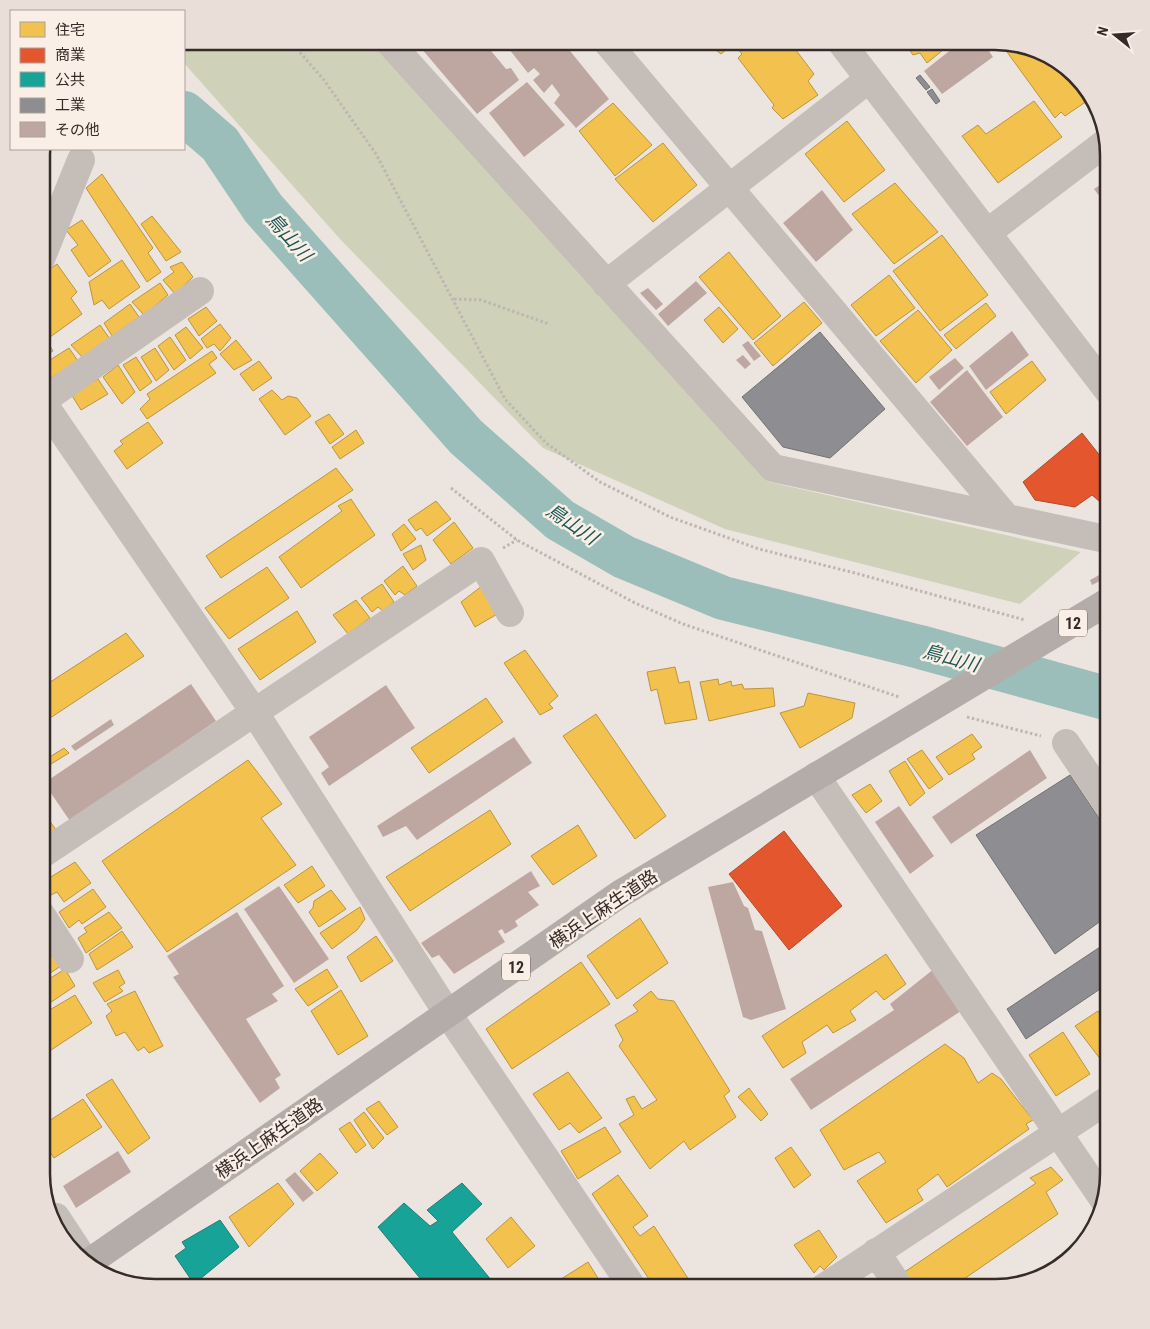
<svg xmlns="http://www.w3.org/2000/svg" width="1150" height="1329" viewBox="0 0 1150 1329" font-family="'Roboto Condensed','Noto Sans JP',sans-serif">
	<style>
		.green { fill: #cfd1b9 }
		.homes { fill: #f2c14e; stroke: #ba9442 }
		.shops { fill: #e4572e; stroke: #b04a2c }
		.public { fill: #17a398; stroke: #207f76 }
		.industry { fill: #8d8d92; stroke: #737072 }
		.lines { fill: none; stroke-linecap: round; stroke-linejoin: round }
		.river { stroke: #9cbebb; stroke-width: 44 }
		.building { fill: #bfa7a1 }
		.path { stroke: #beb6b1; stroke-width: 3; stroke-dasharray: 2.5 2.5; stroke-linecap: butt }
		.minor { stroke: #c5bdb8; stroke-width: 28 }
		.major { stroke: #b4aca8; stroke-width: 28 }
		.labels { text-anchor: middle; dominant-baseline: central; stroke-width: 5; stroke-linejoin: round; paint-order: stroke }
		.shield { fill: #f9efe7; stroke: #706661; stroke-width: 1 }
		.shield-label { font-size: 16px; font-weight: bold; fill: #362b27 }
		.street-label { font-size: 18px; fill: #362b27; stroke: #f9efe7 }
		.water-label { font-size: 19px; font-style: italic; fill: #1d5756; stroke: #f9efe7 }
		.rim { fill: none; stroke: #362b27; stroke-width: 2.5 }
	</style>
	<rect width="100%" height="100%" fill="#ece5df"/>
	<path class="green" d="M184,41h191l394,441 312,70 -61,52 -295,-75 -182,-81 -203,-209 -156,-176z"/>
	<path class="homes" d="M703,41h34l-16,13 -9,-7 -7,-1z
		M745,41h44l25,33 -6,7 10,14 -35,24 -11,-11 2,-3 -36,-47 4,-4 -5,-6z
		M903,41h51l-27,22 -7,-10 -7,2z
		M999,41l53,15 33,30 5,13 -25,17 -4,-4 -6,6z
		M1034,101l28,36 -64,46 -36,-47 16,-11 8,9z
		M613,103l39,42 -37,31 -36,-45z
		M847,121l38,49 -41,32 -39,-48z
		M663,143l34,42 -44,37 -38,-43z
		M102,174l51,74 -5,5 13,19 -14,10 -61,-94z
		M895,183l43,49 -44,32 -42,-50z
		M152,216l29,36 -15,9 -25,-37z
		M82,220l29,41 -22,16 -18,-27 7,-5 -12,-15z
		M942,235l46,60 -48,36 -47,-60z
		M729,252l52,64 -28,24 -54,-63z
		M1109,254v13l-7,-8z
		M122,260l18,27 -31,22 -7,-9 -8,5 -5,-23z
		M182,262l11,15 -18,17 -12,-14 11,-8 -4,-5z
		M57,264l20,28 -6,6 11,16 -36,26 7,11 -12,7v-52l9,-6 -6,-11 7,-7 -3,-4 3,-3 -4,-4z
		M889,275l26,33 -39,28 -25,-31z
		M160,283l8,12 -24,20 -12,-13z
		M804,302l18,21 -49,43 -19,-23z
		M986,303l10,13 -40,33 -12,-14z
		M130,304l9,13 -27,19 -8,-13z
		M206,307l11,14 -18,15 -11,-17z
		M719,307l19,22 -15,14 -19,-23z
		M918,310l34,40 -36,33 -36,-42z
		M220,324l11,14 -11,13 -6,-7 -7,4 -6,-9z
		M100,325l10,14 -27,19 -12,-13z
		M186,327l17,21 -13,11 -15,-24z
		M170,337l16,23 -12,10 -16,-24z
		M236,340l16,20 -18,10 -14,-16z
		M69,348l9,13 -27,17 -9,-13z
		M155,348l14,22 -13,11 -15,-24z
		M212,351l5,7 -8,6 7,9 -69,46 -7,-10 10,-10 -3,-5z
		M136,357l16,25 -12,9 -17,-26z
		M259,361l13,17 -19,13 -13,-17z
		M1032,361l14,19 -40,34 -16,-22z
		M118,365l17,27 -13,12 -19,-27z
		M98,379l10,15 -27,16 -10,-16z
		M272,390l10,10 6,-4 9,2 14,18 -26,19 -26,-36z
		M329,414l15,20 -14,10 -15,-22z
		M148,422l15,21 -36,26 -13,-18 9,-7 -3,-3z
		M356,430l8,13 -24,16 -8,-12z
		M336,468l17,22 -132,88 -15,-22z
		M351,499l24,36 -74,53 -22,-31 63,-46 -4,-5z
		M436,501l15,18 -24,17 -6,-8 -5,3 -8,-11z
		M454,522l19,26 -22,16 -18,-24z
		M404,524l12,15 -15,12 -9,-17z
		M421,545l5,15 -13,10 -10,-16z
		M403,566l14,20 -12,9 -6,-4 -4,4 -11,-14z
		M267,567l22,31 -60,41 -24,-31z
		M382,584l12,18 -11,9 -5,-4 -6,5 -11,-14z
		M482,586l17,27 -24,14 -14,-25z
		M356,600l14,18 -22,16 -15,-19z
		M297,611l19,31 -56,38 -22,-31z
		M126,633l18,23 -103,68v-36z
		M525,650l33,46 -9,8 4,4 -13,7 -36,-52z
		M675,667l4,16 10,-2 8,38 -32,5 -8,-35 -6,2 -4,-19z
		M718,679l1,6 12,-4 1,5 10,-2 2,5 29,-1 2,18 -66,15 -9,-39z
		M808,693l47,10 -3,15 -52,30 -20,-35 24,-7z
		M486,698l17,24 -74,51 -18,-25z
		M596,714l70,102 -31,23 -72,-103z
		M972,734l10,13 -10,7 3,5 -26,16 -13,-18z
		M64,748l5,5 -18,11 -3,-6z
		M922,750l21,29 -14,10 -22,-30z
		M248,760l34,44 -21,14 35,47 -129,87 -65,-91z
		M905,761l20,32 -15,13 -21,-35z
		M870,784l12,17 -16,12 -14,-18z
		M490,810l21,34 -101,67 -24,-34z
		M43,812l14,19 -16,11v-28z
		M578,825l19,31 -44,29 -22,-29z
		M75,862l16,21 -27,19 -7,-10 -8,4 -8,-13z
		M312,866l13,20 -27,17 -14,-18z
		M93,889l13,18 -24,17 -3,-4 -10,8 -10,-16z
		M331,890l15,19 -27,18 -10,-15 4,-4 1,-7z
		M360,907l5,12 -8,11 -25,19 -12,-16z
		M109,912l13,16 -36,25 -8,-15 9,-6 -3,-4z
		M640,918l28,45 -51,36 -30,-43z
		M122,931l11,16 -36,23 -8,-16z
		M376,936l17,25 -32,21 -14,-25z
		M54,954l7,12 -20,13v-19l2,3z
		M886,954l20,30 -22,16 -8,-9 -26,20 6,9 -23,13 -6,-8 -25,17 4,11 -23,15 -21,-32z
		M581,962l29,42 -98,65 -26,-40z
		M65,969l10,17 -34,23v-25z
		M327,969l11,18 -30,19 -13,-17z
		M118,970l7,13 -6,4 4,4 -18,11 -12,-19z
		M341,990l27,46 -30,19 -27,-44z
		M135,991l28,55 -14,7 -5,-6 -6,4 -13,-19 -9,4 -10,-20 6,-5 -5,-7z
		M651,991l7,8 16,2 56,90 -6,5 12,21 -46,33 -6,-9 -34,28 -31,-45 15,-9 -8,-16 8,-3 8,13 15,-9 -38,-54 4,-6 -8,-15 23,-14 -5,-6z
		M75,995l17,28 -47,31 -4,-6v-33z
		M1109,1003v13l-6,-9z
		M1098,1011l11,17v32l-5,4 -29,-38z
		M1063,1032l27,42 -34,22 -27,-41z
		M945,1044l19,14 14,25 14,-10 9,6 32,41 -7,4 3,5 -82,58 -9,-13 -21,16 6,10 -37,23 -29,-42 29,-19 -7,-10 -35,18 -24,-40z
		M568,1072l34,46 -23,15 -9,-10 -11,7 -26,-36z
		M112,1079l38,59 -22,16 -42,-59z
		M749,1088l19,26 -7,7 -23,-24z
		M83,1099l19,28 -48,31 -13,-19v-13z
		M379,1101l19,26 -11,8 -21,-26z
		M364,1112l20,26 -11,11 -19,-29z
		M350,1122l16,23 -10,8 -17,-24z
		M605,1127l16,25 -43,27 -17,-28z
		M791,1147l20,28 -17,13 -19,-30z
		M320,1153l18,20 -21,18 -17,-20z
		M1051,1167l12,13 -17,12 12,22 -107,74h-23l-3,-5 -12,5 -10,-15 133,-90 -6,-5z
		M618,1175l30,41 -15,11 7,9 14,-10 39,60 -3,2h-35l-63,-94z
		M278,1183l16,21 -45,43 -20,-30z
		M511,1217l24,29 -27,22 -22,-29z
		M819,1230l18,27 -13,13 -4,-4 -6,7 -20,-28z
		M1067,1255l4,1 -9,9z
		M588,1262l16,26h-41l-5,-7z
		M744,1278l7,10h-20z"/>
	<path class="shops" d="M1082,433l27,34v28l-10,6 -7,-6 -17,12 -40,-7 -12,-18z
		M784,831l58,75 -53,44 -60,-76z"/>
	<path class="public" d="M462,1183l20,21 -30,28 44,54 -68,2 -50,-61 26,-24 26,23 8,-5 -11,-11z
		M220,1220l19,27 -45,37 -19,-28 11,-8 -4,-6z"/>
	<path class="industry" d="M920,75l10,12 -4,3 -10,-12z
		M932,89l8,12 -4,3 -9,-12z
		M820,332l65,77 -55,49 -47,-11 -41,-50z
		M1070,775l39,58v82l-54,39 -79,-119z
		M1109,941v42l-83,56 -19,-30z"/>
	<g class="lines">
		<path class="river" d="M184,113l36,31 43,64 203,229 94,83 64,37 99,41 197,49 189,52"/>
	</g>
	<path class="building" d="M415,41h68l23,28 5,-1 8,12 -42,34z
		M511,41h51l47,58 -33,29 -22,-25 6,-8 -8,-11 -8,9 -11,-13 7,-6 -6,-6 -6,5 -19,-24 4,-5z
		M962,41h20l11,16 -51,37 -18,-23z
		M527,82l38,43 -41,32 -35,-44z
		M1109,179v30l-15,-20z
		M822,190l31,40 -37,32 -33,-39z
		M696,281l11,12 -39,33 -10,-12z
		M648,288l15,16 -7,6 -16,-17z
		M1012,331l17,24 -43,35 -17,-24z
		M748,341l13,15 -7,5 -12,-16z
		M743,355l8,9 -6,5 -9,-9z
		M955,358l9,10 -25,22 -10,-13z
		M967,370l36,47 -36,29 -37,-44z
		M1101,574l3,5 -12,6 -2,-5z
		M191,684l25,37 -146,100 -26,-38z
		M386,685l29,43 -86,58 -8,-13 8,-6 -20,-30z
		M111,719l3,6 -39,26 -4,-5z
		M514,737l18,26 -115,77 -11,-14 -23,11 -6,-11z
		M1030,750l17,28 -96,66 -19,-27z
		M899,806l35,50 -24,18 -35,-52z
		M531,871l9,15 -12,6 11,13 -24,16 3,5 -13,8 -3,-5 -4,2 7,11 -51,32 -15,-19 -7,3 -11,-15z
		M733,882l11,24 4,2 7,22 7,1 24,78 -35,11 -8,-3 -35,-130z
		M279,886l50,73 -35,24 -50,-74z
		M237,912l47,74 -12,8 6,7 -32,18 35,56 -6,4 5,9 -20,15 -87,-126 6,-3 -12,-18z
		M935,968l29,41 -153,101 -21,-31 104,-69 -4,-6z
		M118,1151l13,21 -55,36 -13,-22z
		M295,1172l19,21 -11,9 -18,-22z"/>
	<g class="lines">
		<path class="path" d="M290,41l34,39 52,74 129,245 41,44 54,39 70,35 89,32 96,24 170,47
			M454,299l27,1 68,24
			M451,488l66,52 118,63 48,21 216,73
			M503,548l14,-8
			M967,717l74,19"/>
		<path class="minor" d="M388,41l385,427 328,70 8,-5
			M606,41l401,477
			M840,41l269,351
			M987,233l118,-90
			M41,259l40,-99
			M606,284l263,-205
			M41,400l214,313 193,301 185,274
			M42,401l158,-110
			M1066,743l43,64
			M816,776l287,423
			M41,855l440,-294 29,52
			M41,914l29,45
			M56,1217l27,41
			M876,1252l24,36
			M823,1288l286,-189"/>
		<path class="major" d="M88,1263l532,-369 489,-293"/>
	</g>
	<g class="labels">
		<g class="shield">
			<rect x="1059" y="609.5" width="28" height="27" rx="4"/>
			<rect x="502" y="953.5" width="28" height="27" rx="4"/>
		</g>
		<g class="shield-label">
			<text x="1073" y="623">12</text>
			<text x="516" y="967">12</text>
		</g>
		<g class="street-label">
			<text transform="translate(603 909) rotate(-34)">横浜上麻生道路</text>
			<text transform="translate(269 1138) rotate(-35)">横浜上麻生道路</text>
		</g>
		<g class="water-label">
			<text transform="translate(289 237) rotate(48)">鳥山川</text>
			<text transform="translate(572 524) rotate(34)">鳥山川</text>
			<text transform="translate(951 658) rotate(15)">鳥山川</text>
		</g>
	</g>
	<path d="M0 0H1150V1329H0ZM155 50H995A105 105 0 0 1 1100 155V1174A105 105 0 0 1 995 1279H155A105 105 0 0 1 50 1174V155A105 105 0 0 1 155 50Z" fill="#e9dfd8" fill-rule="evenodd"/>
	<path class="rim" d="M155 50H995A105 105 0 0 1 1100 155V1174A105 105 0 0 1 995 1279H155A105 105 0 0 1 50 1174V155A105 105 0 0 1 155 50Z"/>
	<rect x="10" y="10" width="175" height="140" fill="#f9efe7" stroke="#aba19a"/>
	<rect x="20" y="22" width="25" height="15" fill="#f2c14e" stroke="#aba19a"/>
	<text x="55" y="35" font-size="15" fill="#362b27">住宅</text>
	<rect x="20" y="48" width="25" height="15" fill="#e4572e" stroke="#aba19a"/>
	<text x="55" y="60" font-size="15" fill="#362b27">商業</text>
	<rect x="20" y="72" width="25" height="15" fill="#17a398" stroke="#aba19a"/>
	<text x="55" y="85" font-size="15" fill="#362b27">公共</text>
	<rect x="20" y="98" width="25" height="15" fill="#8d8d92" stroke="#aba19a"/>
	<text x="55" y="110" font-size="15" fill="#362b27">工業</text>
	<rect x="20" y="122" width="25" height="15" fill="#bfa7a1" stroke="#aba19a"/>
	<text x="55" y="135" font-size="15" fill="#362b27">その他</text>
	<g transform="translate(1115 35) rotate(287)" stroke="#f9efe7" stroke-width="4" paint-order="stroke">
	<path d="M0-4L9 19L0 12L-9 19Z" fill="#362b27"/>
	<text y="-8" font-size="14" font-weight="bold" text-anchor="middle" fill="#362b27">N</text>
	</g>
</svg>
